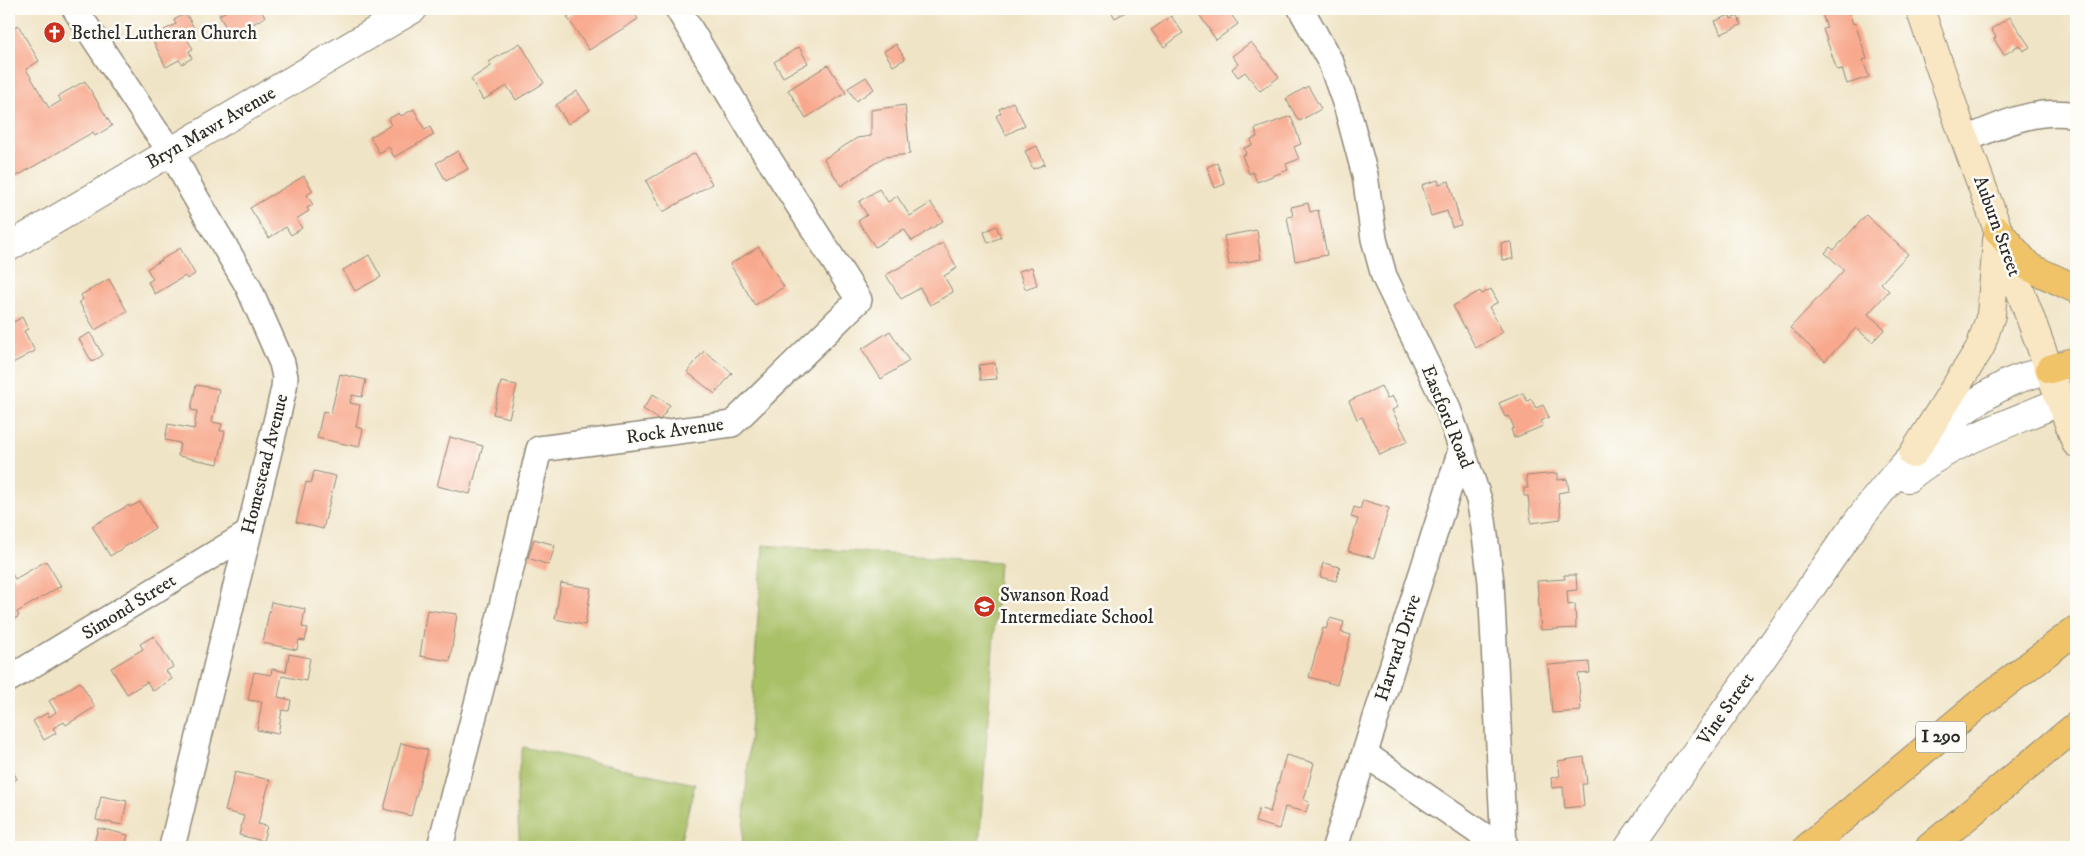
<svg xmlns="http://www.w3.org/2000/svg" width="2085" height="856" viewBox="0 0 2085 856" font-family="'IM FELL DW Pica',serif">
	<style>
		.green { fill: #a8c066; stroke: #6a7648 }
		.building { fill: #f8a88c }
		.lines { fill: none; stroke-linecap: round; stroke-linejoin: round }
		.minor-casing { stroke: #8e8878; stroke-width: 28 }
		.tertiary-casing { stroke: #8e8878; stroke-width: 30 }
		.secondary-casing { stroke: #8e8878; stroke-width: 30 }
		.motorway-casing { stroke: #8e8878; stroke-width: 30 }
		.minor { stroke: #fff; stroke-width: 25 }
		.tertiary { stroke: #fff; stroke-width: 28 }
		.secondary { stroke: #f9e7c3; stroke-width: 28 }
		.motorway { stroke: #f1c369; stroke-width: 28 }
		.labels { text-anchor: middle; dominant-baseline: central; stroke-width: 5; stroke-linejoin: round; paint-order: stroke }
		.shield { fill: #fdfcf7; stroke: #6a6a68; stroke-width: 1 }
		.shield-label { font-size: 18px; font-weight: bold; fill: #2b2b2b }
		.poi-label { font-size: 19px; fill: #2b2b2b; stroke: #fdfcf7; text-anchor: start }
		.street-label { font-size: 19px; fill: #2b2b2b; stroke: #fdfcf7 }
	</style>
	<rect width="100%" height="100%" fill="#fdfcf7"/>
	<filter id="ink" filterUnits="userSpaceOnUse"><feTurbulence type="fractalNoise" baseFrequency=".02" numOctaves="2"/><feDisplacementMap in="SourceGraphic" scale="10" xChannelSelector="R" yChannelSelector="G"/><feConvolveMatrix kernelMatrix="1 2 1 2 8 2 1 2 1" color-interpolation-filters="sRGB"/></filter>
	<filter id="wash" filterUnits="userSpaceOnUse"><feTurbulence type="fractalNoise" baseFrequency=".0096" numOctaves="4" result="noise"/><feDisplacementMap in="SourceGraphic" scale="20" xChannelSelector="R" yChannelSelector="G"/><feGaussianBlur stdDeviation="1.12" result="paint"/><feColorMatrix in="noise" values="0 0 0 0 0 0 0 0 0 0 0 0 0 0 0 0 0 1.4 0 .05"/><feComposite in="paint" operator="in"/></filter>
	<g filter="url(#wash)">
		<rect width="100%" height="100%" fill="#f0e4c6"/>
		<path class="green" d="M763,545l236,17 -20,285h-237z
			M523,747l172,37 -16,63h-159c-3,-37 -6,-62 3,-100z"/>
		<g id="blocks">
			<path class="building" d="M230,9h30l5,8 -34,20 -12,-22z
				M579,9h53l6,10 -49,31 -22,-33z
				M1110,9h21l-16,9z
				M1207,9h29l-6,4 8,11 -22,16 -17,-26z
				M1820,9h28l5,15 2,-1 12,36 -4,1 6,17 -22,7 -5,-15 -5,1 -14,-41 4,-1z
				M186,13l11,21 -10,5 6,10 -4,2 3,7 -10,6 -3,-4 -13,7 -15,-30 25,-13 -2,-4z
				M1730,15l1,4 7,-3 3,9 -20,9 -6,-13z
				M1171,16l12,17 -19,14 -13,-17z
				M2010,17l20,30 -7,4 -4,-6 -15,10 -10,-16 2,-2 -5,-8z
				M18,25l21,36 -13,8 23,39 12,-7 -3,-5 27,-15 27,45 -17,10 -2,-4 -81,47 -3,-6v-142z
				M1251,42l28,35 -19,14 -15,-19 -7,5 -6,-8 6,-5 -6,-8z
				M520,43l24,40 -28,17 -9,-14 -24,14 -12,-21 20,-13 -2,-4z
				M896,44l9,15 -12,7 -9,-15z
				M799,47l9,16 -25,14 -9,-15z
				M828,65l18,28 -40,25 -18,-28z
				M866,77l8,12 -18,12 -8,-13z
				M1308,86l13,23 -22,12 -13,-22z
				M577,91l13,19 -22,14 -12,-19z
				M1013,102l12,23 -19,10 -10,-19 5,-3 -2,-4z
				M905,105l5,49 -26,3 -43,29 -17,-27 33,-21 14,-2v-26z
				M414,109l11,21 5,-3 4,8 -40,22 -5,-10 -10,6 -9,-16 21,-12 -3,-6 11,-6 2,3z
				M1291,116l10,28 -7,3 5,12 -13,5 2,6 -31,12 -4,-10 -4,2 -7,-19 4,-1 -2,-6 8,-3 -1,-6 6,-2 -2,-8z
				M1037,146l8,18 -12,5 -8,-18z
				M458,151l10,18 -22,12 -10,-18z
				M695,153l17,31 -49,28 -17,-31z
				M1217,163l8,21 -10,4 -8,-21z
				M304,176l9,15 -6,4 6,10 -6,3 2,3 -13,8 6,9 -11,7 -5,-8 -17,11 -19,-30z
				M1438,180l1,4 10,-3 12,44 -9,2 -5,-16 -16,5 -9,-31z
				M879,189l9,13 9,-6 13,20 21,-13 12,18 -31,20 -8,-12 -29,18 -17,-26 9,-6 -8,-13z
				M1308,203l2,9 8,-2 9,45 -32,6 -8,-44 6,-1 -2,-9z
				M1866,215l42,39 -27,29 8,8 -21,23 17,15 -13,13 -16,-14 -31,33 -35,-33 54,-58 -19,-17 5,-6 4,3z
				M996,226l5,11 -13,6 -4,-11z
				M1257,230l4,29 -32,6 -5,-29z
				M1511,242l2,17 -11,1 -1,-17z
				M943,243l14,25 -13,8 9,16 -23,13 -10,-17 -19,11 -15,-24z
				M759,247l25,40 -29,18 -25,-41z
				M180,248l15,26 -8,5 -2,-3 -30,18 -7,-12 5,-3 -6,-10z
				M369,255l12,22 -26,14 -12,-21z
				M1032,267l5,18 -12,4 -6,-18z
				M109,279l18,32 -32,19 -16,-28 4,-3 -2,-4z
				M1491,289l7,13 -9,5 14,25 -27,16 -23,-42 27,-15 2,3z
				M22,317l6,12 -4,2 11,20 -24,13 -2,-4v-41l3,-1 2,4z
				M890,331l19,30 -28,18 -19,-30z
				M90,333l13,22 -11,7 -13,-23z
				M704,351l28,22 -17,21 -28,-22z
				M995,363l2,16 -16,1 -2,-15z
				M340,374l26,6 -4,17 -10,-2 -2,8 10,2 -4,22 7,2 -4,18 -42,-9 6,-27 8,2z
				M501,382l16,3 -8,33 -16,-4z
				M196,385l23,4 -7,33 10,2 -2,7h5l-7,33 -40,-8 2,-13 -15,-3 3,-16 26,5 3,-18 -6,-1z
				M1381,386l6,13 5,-3 6,11 -6,3 16,31 -28,14 -18,-38 -5,2 -8,-18z
				M1523,393l4,8 4,-2 5,9 7,-3 6,12 -8,4 2,5 -29,12 -3,-9 3,-1 -5,-12 -4,1 -6,-14z
				M653,394l17,11 -10,15 -17,-11z
				M450,437l33,9 -13,48 -33,-8z
				M314,471l22,5 -13,53 -27,-7 10,-40 5,1z
				M1558,473v7l9,-1 2,12 -11,2 3,26 -30,4 -3,-27h-4v-8h4l-2,-12z
				M1363,500l26,8 -15,50 -26,-7 10,-32 -7,-2 3,-10 6,2z
				M140,502l15,26 -45,28 -18,-30 37,-21 1,2z
				M534,539l21,6 -6,20 -21,-7z
				M46,561l15,25 -44,26 2,4 -8,5 -2,-4v-48l6,10z
				M1323,563l17,4 -4,14 -16,-4z
				M1564,575h12l1,15 -10,1 1,14 7,-1 1,24 -35,2 -4,-49 28,-2z
				M561,583l30,5 -6,37 -30,-6z
				M271,602l34,7 -3,18 6,1 -3,13 -6,-1 -2,10 -34,-7z
				M427,610l30,4 -7,47 -30,-5z
				M1330,618l14,4 -3,10 10,3 -14,50 -28,-8 14,-49 3,1z
				M154,636l19,31 -7,4 6,8 -19,12 -6,-9 -20,12 -16,-26 32,-19 -3,-5z
				M289,654l21,4 -4,23 -24,-5 -4,21 13,3 -2,11 -7,-1 -4,24 -21,-4 5,-28 -14,-2 6,-28 17,3 1,-6 14,3z
				M1589,662l1,11 -12,1 3,37 -29,2 -4,-48z
				M80,682l15,25 -29,18 -2,-3 -11,6 3,5 -12,7 -11,-19 14,-8 2,4 7,-5 -7,-11z
				M401,743l27,7 -17,66 -27,-7z
				M1286,755l28,8 -10,37 5,2 -3,10 -21,-5 -6,22 -24,-7 4,-14 11,4z
				M1584,757l3,27h-5l2,22 -19,2 -2,-21 -11,1 -1,-10 9,-2 -2,-15z
				M9,765l8,14 -8,5z
				M235,772l35,8 -12,44 9,2 -4,15 -24,-6 5,-19 -19,-5z
				M101,796l26,5 -5,24 -26,-5z
				M98,828l30,7 -3,12h-32z
				M1396,842l15,5h-17z"/>
		</g>
	</g>
	<g filter="url(#ink)">
		<use href="#blocks" fill-opacity="0" stroke="#8e8878" stroke-width="1"/>
		<g class="lines">
			<defs>
				<path id="minor" d="M75,9l80,121 16,21 21,40 56,95 34,77 3,14 -1,11 -5,22 -107,437
					M1301,9l30,54 16,45 18,67 9,64 10,37 63,130 32,94 4,20 8,62 13,265
					M1965,140c37,-16 70,-32 111,-25
					M9,679l240,-146
					M1365,754l135,93
					M440,847l58,-224 41,-174 193,-25 127,-124 -101,-158 -80,-133
					M1335,847l126,-397"/>
				<path id="tertiary" d="M9,247l404,-238
					M1908,478c44,-37 101,-54 153,-77
					M1629,847c50,-71 101,-142 151,-214 64,-92 124,-195 226,-249 13,-7 30,-10 44,-15"/>
				<path id="secondary" d="M1920,9l40,117 116,317
					M1913,454l67,-106 11,-33 6,-75"/>
				<path id="motorway" d="M1998,231l31,36 47,22
					M2050,369l26,-8
					M1808,847l171,-143 97,-74
					M1930,847l146,-121"/>
			</defs>
			<use href="#minor" class="minor-casing"/>
			<use href="#tertiary" class="tertiary-casing"/>
			<use href="#secondary" class="secondary-casing"/>
			<use href="#motorway" class="motorway-casing"/>
			<use href="#minor" class="minor"/>
			<use href="#tertiary" class="tertiary"/>
			<use href="#secondary" class="secondary"/>
			<use href="#motorway" class="motorway"/>
		</g>
	</g>
	<defs>
		<symbol id="church-disc" viewBox="-11 -11 22 22"><circle r="9.5" fill="#c8321e" stroke="#fdfcf7"/><path d="M-1.2-6h2.4v3.5h3.3v2.4h-3.3V6h-2.4V-.1h-3.3v-2.4h3.3Z" fill="#fff"/></symbol>
		<symbol id="school-disc" viewBox="-11 -11 22 22"><circle r="9.5" fill="#c8321e" stroke="#fdfcf7"/><path d="M0-5L7-2L0 1L-7-2ZM-4 1L0 2.5L4 1V4Q0 6-4 4Z" fill="#fff"/></symbol>
	</defs>
	<g fill-rule="evenodd">
		<use href="#church-disc" x="42" y="20" width="25" height="25"/>
		<use href="#school-disc" x="972" y="594" width="25" height="25"/>
	</g>
	<g class="labels">
		<rect class="shield" x="1916" y="721.5" width="50" height="31" rx="4"/>
		<g class="shield-label">
			<text x="1941" y="737">I 290</text>
		</g>
		<g class="poi-label">
			<text x="71" y="33">Bethel Lutheran Church</text>
			<text x="1000" y="595">Swanson Road<tspan x="1000" dy="22">Intermediate School</tspan></text>
		</g>
		<g class="street-label">
			<text transform="translate(211 128) rotate(-30)">Bryn Mawr Avenue</text>
			<text transform="translate(1997 226) rotate(70)">Auburn Street</text>
			<text transform="translate(1447 417) rotate(68)">Eastford Road</text>
			<text transform="translate(675 431) rotate(-8)">Rock Avenue</text>
			<text transform="translate(265 464) rotate(-76)">Homestead Avenue</text>
			<text transform="translate(129 607) rotate(-32)">Simond Street</text>
			<text transform="translate(1398 648) rotate(-72)">Harvard Drive</text>
			<text transform="translate(1726 709) rotate(-55)">Vine Street</text>
		</g>
	</g>
	<rect width="2085" height="856" fill="none" stroke="#fdfcf7" stroke-width="30"/>
</svg>
